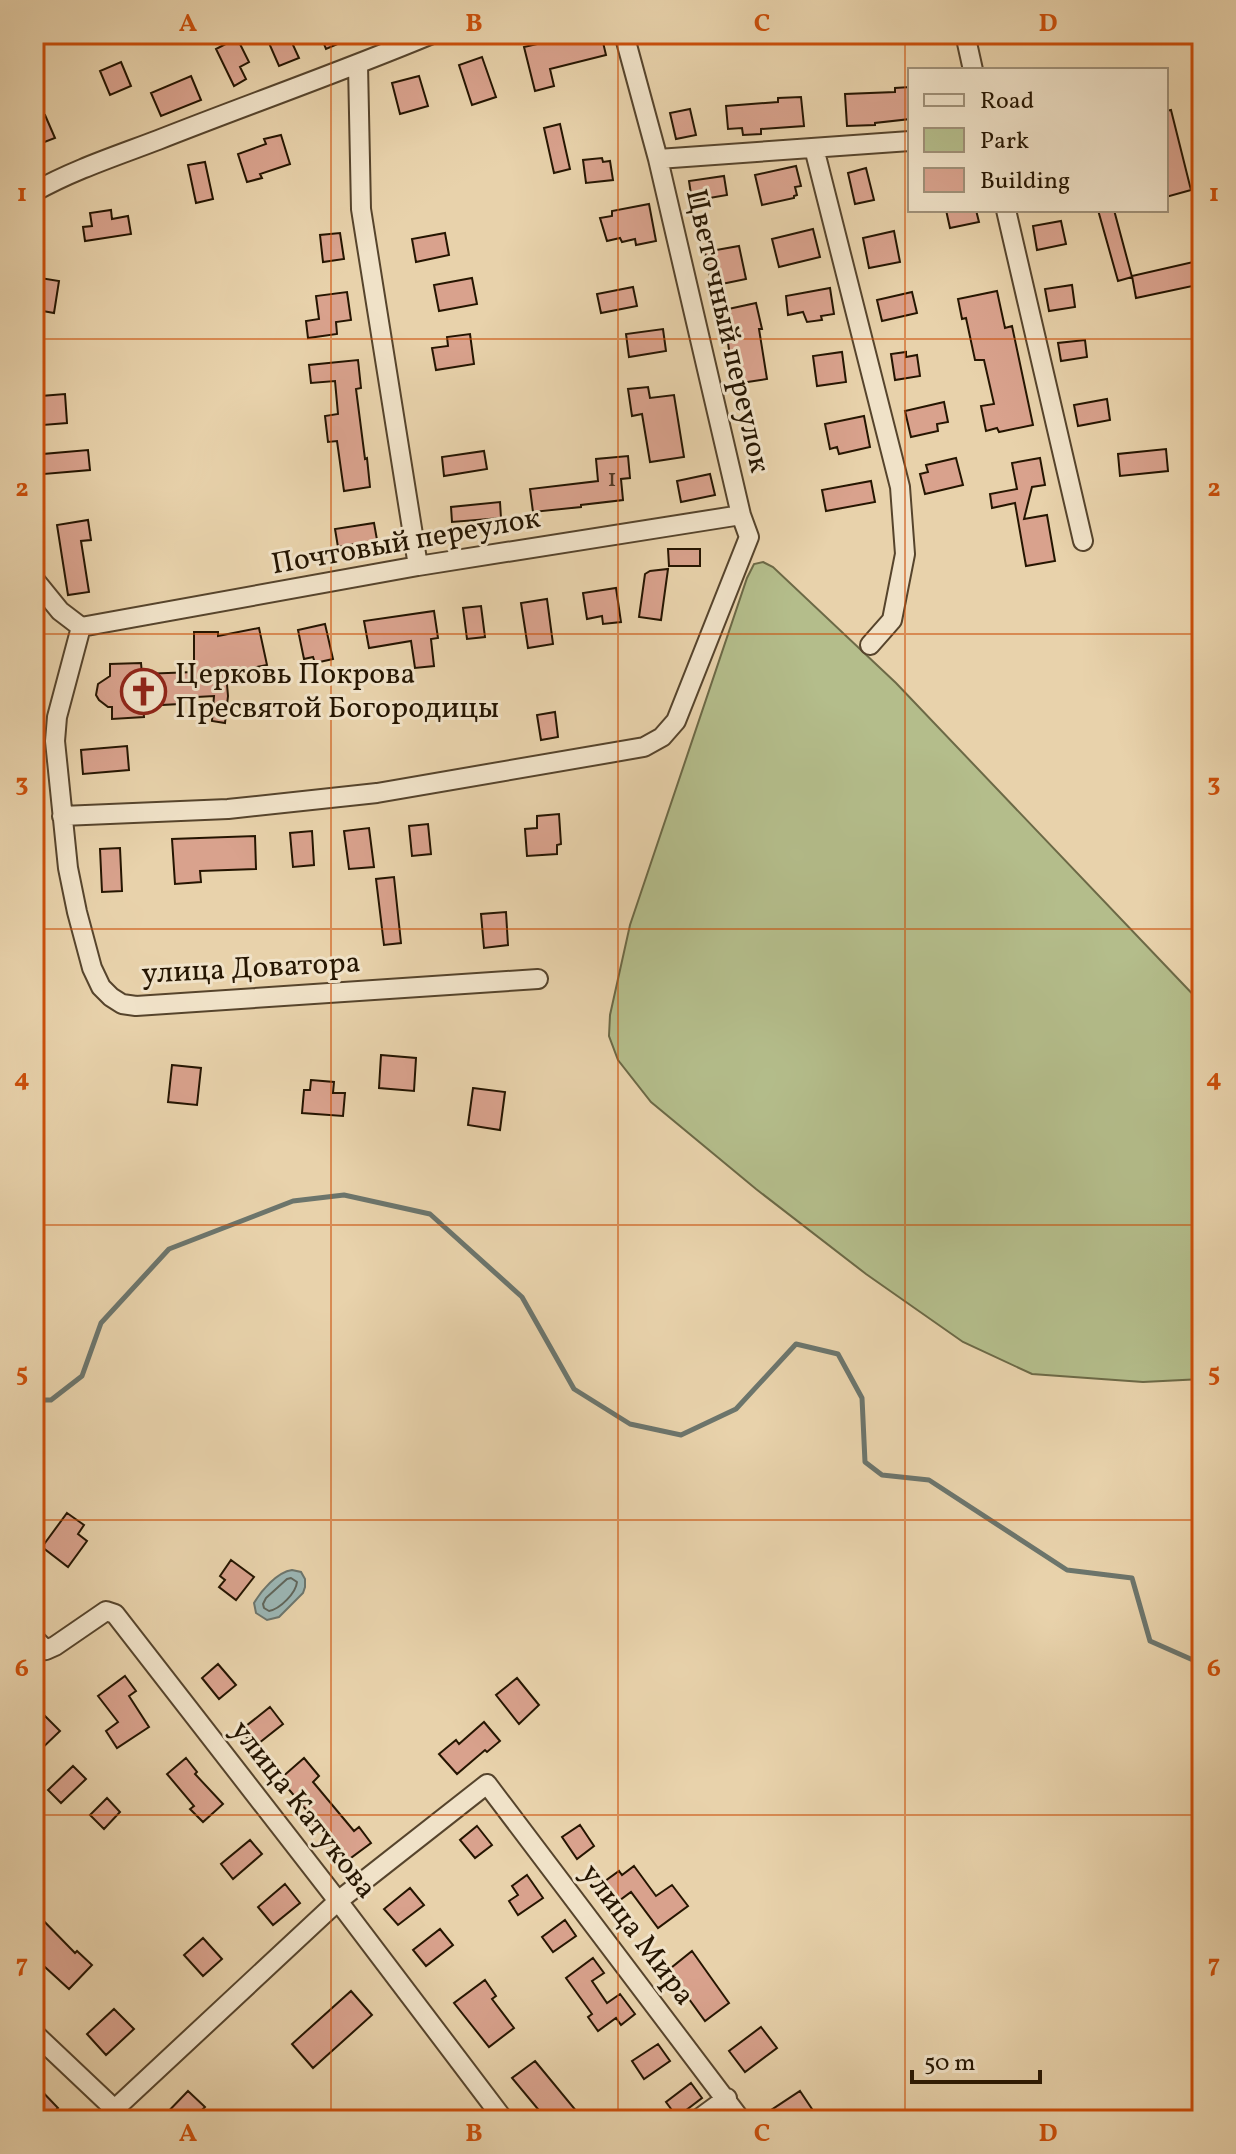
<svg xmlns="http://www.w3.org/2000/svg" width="1236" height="2154" viewBox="0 0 1236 2154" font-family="Vollkorn,serif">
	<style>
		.green { fill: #b4bd8b; stroke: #6c6946; stroke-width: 2 }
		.water { fill: #9bb5b3; stroke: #6c756c; stroke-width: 2 }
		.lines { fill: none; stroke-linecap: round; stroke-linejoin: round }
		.shore { stroke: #60655a; stroke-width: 2 }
		.stream { stroke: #6c756c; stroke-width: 5 }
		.building { fill: #d9a28d; stroke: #251501; stroke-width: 2 }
		.street-casing { stroke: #56442c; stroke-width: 22 }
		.street { stroke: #f0e2c8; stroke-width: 18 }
		.grid { fill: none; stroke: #cb4f0a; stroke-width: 2; stroke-opacity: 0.55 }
		.labels { text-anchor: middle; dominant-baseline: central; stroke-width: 6; stroke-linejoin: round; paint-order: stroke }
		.number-label { font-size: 26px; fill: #523824 }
		.street-label { font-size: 30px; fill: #251501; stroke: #f0e2c8 }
		.poi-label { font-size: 30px; fill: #251501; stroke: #f0e2c8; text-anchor: start }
		.neatline { fill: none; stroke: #cb4f0a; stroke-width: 3 }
		.grid-label { font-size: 26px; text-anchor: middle; font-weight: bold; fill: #cb4f0a }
	</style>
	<rect width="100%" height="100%" fill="#e8d2ab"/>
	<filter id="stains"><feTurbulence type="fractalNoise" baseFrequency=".0025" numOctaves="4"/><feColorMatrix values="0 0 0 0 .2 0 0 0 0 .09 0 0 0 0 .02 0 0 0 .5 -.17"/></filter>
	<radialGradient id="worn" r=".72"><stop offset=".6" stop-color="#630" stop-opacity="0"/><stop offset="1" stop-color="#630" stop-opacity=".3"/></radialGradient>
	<path class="green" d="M763,562l10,5 123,116 306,321v375l-59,3 -111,-8 -69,-32 -97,-68 -110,-85 -105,-87 -33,-42 -9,-24 1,-21 20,-90 117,-347 7,-14z"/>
	<path class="water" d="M292,1570l9,2 4,7v8l-2,6 -24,24 -12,3 -11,-7 -2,-10c7,-12 23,-31 38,-33z"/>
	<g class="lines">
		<path class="shore" d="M291,1578l6,4c-1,11 -17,27 -28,29l-5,-3 -1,-4 3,-6 21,-19z"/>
		<path class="stream" d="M34,1400h17l31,-24 19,-53 68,-74 124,-48 51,-6 86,19 92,83 52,92 56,35 51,11 55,-26 60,-65 42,10 24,44 3,64 17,13 47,5 138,90 65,8 18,63 43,19 9,21"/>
	</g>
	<path class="building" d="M265,34h23l11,24 -20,8z
		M320,34h41l-35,15z
		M568,34h33l5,21 -56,14 4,17 -19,5 -11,-44 44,-10z
		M237,38l12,24 -9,5 6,12 -12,7 -18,-37z
		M482,57l14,40 -24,8 -13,-40z
		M121,62l10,24 -21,9 -10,-24z
		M191,76l10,24 -40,16 -10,-23z
		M419,76l9,30 -28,8 -8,-31z
		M910,87v32l-35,4v2l-28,1 -2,-32 50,-2v-4z
		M801,97l3,29 -43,3v5l-18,1 -1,-7 -14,1 -2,-23 52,-4v-4z
		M690,109l6,26 -20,4 -6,-26z
		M1171,110l20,80 -25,7v-86z
		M45,115l10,23 -21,8v-26z
		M560,124l10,45 -16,4 -10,-45z
		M281,135l9,29 -30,10 2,4 -15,4 -9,-28 28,-10 -2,-5z
		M602,158l1,4 7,-1 3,19 -27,3 -3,-23z
		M205,162l8,37 -17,4 -8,-38z
		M796,166l5,20 -6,1 2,8 -3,1v2l-32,7 -7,-30z
		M866,168l8,32 -19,4 -7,-31z
		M724,176l3,19 -35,6 -3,-20z
		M649,204l7,37 -20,4 -1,-6 -13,3 -2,-4 -13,3 -7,-23 12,-2v-5z
		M111,210l1,9 16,-3 3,18 -46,7 -2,-14 9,-1 -2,-13z
		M946,210h30l3,12 -29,6z
		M1098,210h16l18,67 -14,4z
		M1061,221l5,23 -29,6 -4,-24z
		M813,229l7,28 -41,10 -7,-28z
		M894,231l6,31 -31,6 -6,-30z
		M340,233l4,26 -21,3 -3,-27z
		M445,233l4,22 -33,7 -4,-23z
		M739,246l7,33 -34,7 -7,-34z
		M1202,260v24l-66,14 -4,-22z
		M34,277l25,4 -5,32 -17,-3 1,-9h-4z
		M472,278l5,26 -38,7 -5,-26z
		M1072,285l3,22 -26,4 -4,-22z
		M633,287l4,19 -36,7 -4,-19z
		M830,288l4,26 -13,2 1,4 -15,2 -4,-10 -15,3 -2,-19z
		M997,291l8,37 7,-2 21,99 -34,7 -2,-4 -11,3 -5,-25 13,-2 -10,-44h-9l-9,-42 -4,1 -4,-20z
		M347,292l4,28 -15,2 1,12 -29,4 -2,-17 13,-2 -3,-23z
		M912,292l5,21 -35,8 -5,-21z
		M756,303l6,26h-3l8,50 -33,5 -7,-48 -2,1 -6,-26z
		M663,329l3,22 -37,6 -3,-23z
		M470,334l4,30 -38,6 -4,-22 16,-2 -1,-9z
		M1085,340l2,17 -26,4 -3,-18z
		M842,352l4,30 -29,4 -4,-30z
		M906,352v5l11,-2 3,21 -25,4 -4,-26z
		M358,360l3,28 -5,1 9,70 2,-1 3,29 -26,4 -7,-50 -9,1 -3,-26 13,-2 -3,-33 -24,2 -2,-18z
		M648,387l2,11 24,-3 10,62 -34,5 -8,-48 -10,2 -4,-27z
		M65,394l2,29 -24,2 -2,-29z
		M1107,399l3,21 -32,6 -4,-21z
		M944,402l4,20 -11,2 1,7 -27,6 -6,-26z
		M864,416l6,31 -31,7 -2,-7 -7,2 -5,-25z
		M1166,449l2,22 -48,5 -2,-22z
		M88,450l2,20 -46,4 -1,-20z
		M484,451l3,18 -43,7 -2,-19z
		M628,456l2,22 -9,1 2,21 -42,5v2l-48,5 -3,-23 68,-8 -2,-22z
		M956,458l7,27 -38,9 -5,-20 8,-2 -2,-7z
		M1040,458l5,27 -13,2 -8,32 23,-4 8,46 -29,5 -11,-63 -23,5 -2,-14 27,-5 -5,-26z
		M710,474l5,21 -34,7 -4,-21z
		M871,481l4,21 -49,9 -4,-21z
		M500,502l1,16 -49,4 -1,-15z
		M88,520l3,20 -10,1 8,51 -21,3 -11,-70z
		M374,523l5,28 -21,4 -2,-11 -18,3 -3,-18z
		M668,549h32v17h-31z
		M668,569l-7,51 -22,-3 6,-43 5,-3z
		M616,588l5,34 -18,2 -1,-8 -15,3 -4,-26z
		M547,599l6,45 -25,4 -7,-45z
		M481,606l4,31 -18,2 -4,-31z
		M434,611l4,27 -7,1 3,27 -19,2 -4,-27 -42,7 -5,-27z
		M325,624l8,35 -18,4 -2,-6 -9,2 -6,-29z
		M259,628l8,37 -41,8 2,23 -3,27 -13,-2 2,-25 -35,2 1,6 -37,2 1,11 -32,2v-12h-4l-9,-7 -3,-5 2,-11 12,-8v-12l31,-1 1,11 52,-2v-40h24v4z
		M555,712l3,25 -17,3 -4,-25z
		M127,746l2,24 -46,4 -2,-24z
		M559,814l2,30 -4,1v9l-30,2 -2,-27 12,-1v-12z
		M428,824l3,30 -19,2 -3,-30z
		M369,828l5,39 -25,2 -5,-38z
		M312,831l2,34 -21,2 -3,-34z
		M255,836l1,33 -56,2 1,11 -26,2 -3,-45z
		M120,848l2,43 -20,1 -2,-43z
		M394,877l7,66 -17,2 -8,-66z
		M506,912l2,33 -24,3 -3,-34z
		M381,1055l35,3 -2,33 -35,-3z
		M172,1065l29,3 -4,37 -29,-3z
		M311,1080l23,2 -1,11h12l-2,23 -41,-3 2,-23h6z
		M473,1088l32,4 -5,38 -32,-5z
		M67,1513l17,12 -6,9 9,7 -19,26 -26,-20z
		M231,1560l23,17 -18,23 -17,-13 6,-7 -5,-4z
		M218,1664l18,21 -17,14 -17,-21z
		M125,1676l11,15 -7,5 20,31 -32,21 -11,-17 12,-9 -20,-26z
		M517,1678l22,27 -20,19 -23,-29z
		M270,1707l13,17 -29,23 -13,-17z
		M45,1716l15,15 -26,25v-30z
		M484,1722l16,19 -13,11 -2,-2 -28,24 -18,-20 17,-14 3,4z
		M186,1758l11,14 -2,2 28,30 -20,18 -13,-13 4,-3 -27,-32z
		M304,1758l15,18 -6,6 41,49 5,-4 12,16 -27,20 -22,-30 -17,-17 4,-3 -29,-34z
		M73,1766l13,13 -25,24 -13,-13z
		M107,1798l13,14 -16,17 -14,-14z
		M580,1825l14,21 -17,13 -15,-22z
		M477,1826l15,19 -17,13 -15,-18z
		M250,1840l12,14 -29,25 -12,-15z
		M634,1866l22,30 16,-11 16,21 -30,22 -27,-36 -15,11 -15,-19 18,-13 3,4z
		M527,1875l16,23 -25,17 -9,-14 9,-6 -6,-9z
		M285,1884l15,19 -27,22 -15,-18z
		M410,1888l14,17 -26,20 -14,-16z
		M34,1911l41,42 2,-2 15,14 -23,24 -35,-32z
		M565,1920l11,16 -23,16 -11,-15z
		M440,1929l13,16 -27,21 -13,-16z
		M203,1938l19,21 -19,17 -19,-21z
		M692,1951l37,52 -24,18 -24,-33 -1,1 -14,-17z
		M593,1958l11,15 -12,8 15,22 13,-9 15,20 -14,11 -5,-7 -18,13 -10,-14 4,-3 -26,-36z
		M485,1980l11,16 -4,3 22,29 -25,19 -35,-44z
		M351,1991l21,24 -59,53 -21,-24z
		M114,2009l20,20 -28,26 -19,-21z
		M761,2027l16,21 -32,24 -16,-21z
		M658,2044l12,17 -26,18 -12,-18z
		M535,2061l43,52 -9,7h-22l-35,-42z
		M34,2083l24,25 -13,12h-7l-4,-4z
		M691,2083l11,15 -25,19 -11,-15z
		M188,2091l17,16 -13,13h-32z
		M800,2091l12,18 -17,11h-39z"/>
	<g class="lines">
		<defs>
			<path id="street" d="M965,34l8,36
				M358,65l3,144 57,357
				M814,148l86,339 5,67 -13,66 -22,25
				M658,159l252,-18
				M34,192c39,-22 82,-36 124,-52 91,-36 183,-68 274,-106
				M1006,210l77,331
				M34,579l26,32 21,16
				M81,627l-24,90 -2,24 13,127 9,44 15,56 9,19 10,10 11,7 14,2 402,-27
				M81,627l337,-61 323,-51
				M62,816l166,-7 149,-16 267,-46 18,-10 14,-16 73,-184 -8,-22 -83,-356 -34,-125
				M34,1638l12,12 9,-4 51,-35 9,3 223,287 166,219
				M34,2033l92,87
				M103,2120l235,-219 149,-117 254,336
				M697,2120l30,-22"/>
		</defs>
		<use href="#street" class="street-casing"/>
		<use href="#street" class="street"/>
	</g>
	<path class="grid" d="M331,34v2086M618,34v2086M905,34v2086M34,339h1168M34,634h1168M34,929h1168M34,1225h1168M34,1520h1168M34,1815h1168"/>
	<defs>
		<symbol id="church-ring" viewBox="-11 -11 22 22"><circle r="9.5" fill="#f0e2c8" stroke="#8f2418" stroke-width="1.5"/><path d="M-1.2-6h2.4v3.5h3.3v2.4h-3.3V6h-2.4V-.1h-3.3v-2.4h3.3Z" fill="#8f2418"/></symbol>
	</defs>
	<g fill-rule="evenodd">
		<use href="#church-ring" x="118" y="666" width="51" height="51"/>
	</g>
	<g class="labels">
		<g class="number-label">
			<text x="612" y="479">1</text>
		</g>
		<g class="street-label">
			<text transform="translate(727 331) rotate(77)">Цветочный переулок</text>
			<text transform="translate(406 542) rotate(-10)">Почтовый переулок</text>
			<text transform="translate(251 969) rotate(-3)">улица Доватора</text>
			<text transform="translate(303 1810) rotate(52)">улица Катукова</text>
			<text transform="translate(637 1935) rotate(53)">улица Мира</text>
		</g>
		<g class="poi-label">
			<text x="175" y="675">Церковь Покрова<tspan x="175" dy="34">Пресвятой Богородицы</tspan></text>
		</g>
	</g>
	<rect width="1236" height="2154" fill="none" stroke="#e8d2ab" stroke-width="88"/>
	<rect x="908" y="68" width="260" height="144" fill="#f0e2c8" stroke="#9f9078" stroke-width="2"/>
	<rect x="924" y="94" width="40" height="12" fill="#f0e2c8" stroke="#9f9078" stroke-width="2"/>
	<text x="980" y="108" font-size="24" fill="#251501">Road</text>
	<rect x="924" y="128" width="40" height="24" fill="#b4bd8b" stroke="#9f9078" stroke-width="2"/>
	<text x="980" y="148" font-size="24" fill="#251501">Park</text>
	<rect x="924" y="168" width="40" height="24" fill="#d9a28d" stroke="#9f9078" stroke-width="2"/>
	<text x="980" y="188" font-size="24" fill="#251501">Building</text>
	<path d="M912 2070v12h128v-12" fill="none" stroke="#251501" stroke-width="4"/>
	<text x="924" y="2070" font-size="24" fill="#251501" stroke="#f0e2c8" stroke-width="6" paint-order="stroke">50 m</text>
	<rect x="44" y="44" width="1148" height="2066" class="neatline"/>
	<g class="grid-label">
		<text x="188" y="31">A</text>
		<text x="474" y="31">B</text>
		<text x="762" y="31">C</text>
		<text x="1048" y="31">D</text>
		<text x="22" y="201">1</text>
		<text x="1214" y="201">1</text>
		<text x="22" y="496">2</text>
		<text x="1214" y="496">2</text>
		<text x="22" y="791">3</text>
		<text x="1214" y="791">3</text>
		<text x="22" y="1086">4</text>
		<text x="1214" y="1086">4</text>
		<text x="22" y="1381">5</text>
		<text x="1214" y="1381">5</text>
		<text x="22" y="1676">6</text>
		<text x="1214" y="1676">6</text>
		<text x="22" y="1972">7</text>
		<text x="1214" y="1972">7</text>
		<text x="188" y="2141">A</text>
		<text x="474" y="2141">B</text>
		<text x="762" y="2141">C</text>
		<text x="1048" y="2141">D</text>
	</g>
	<rect width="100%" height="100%" filter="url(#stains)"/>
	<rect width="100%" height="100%" fill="url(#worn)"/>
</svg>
